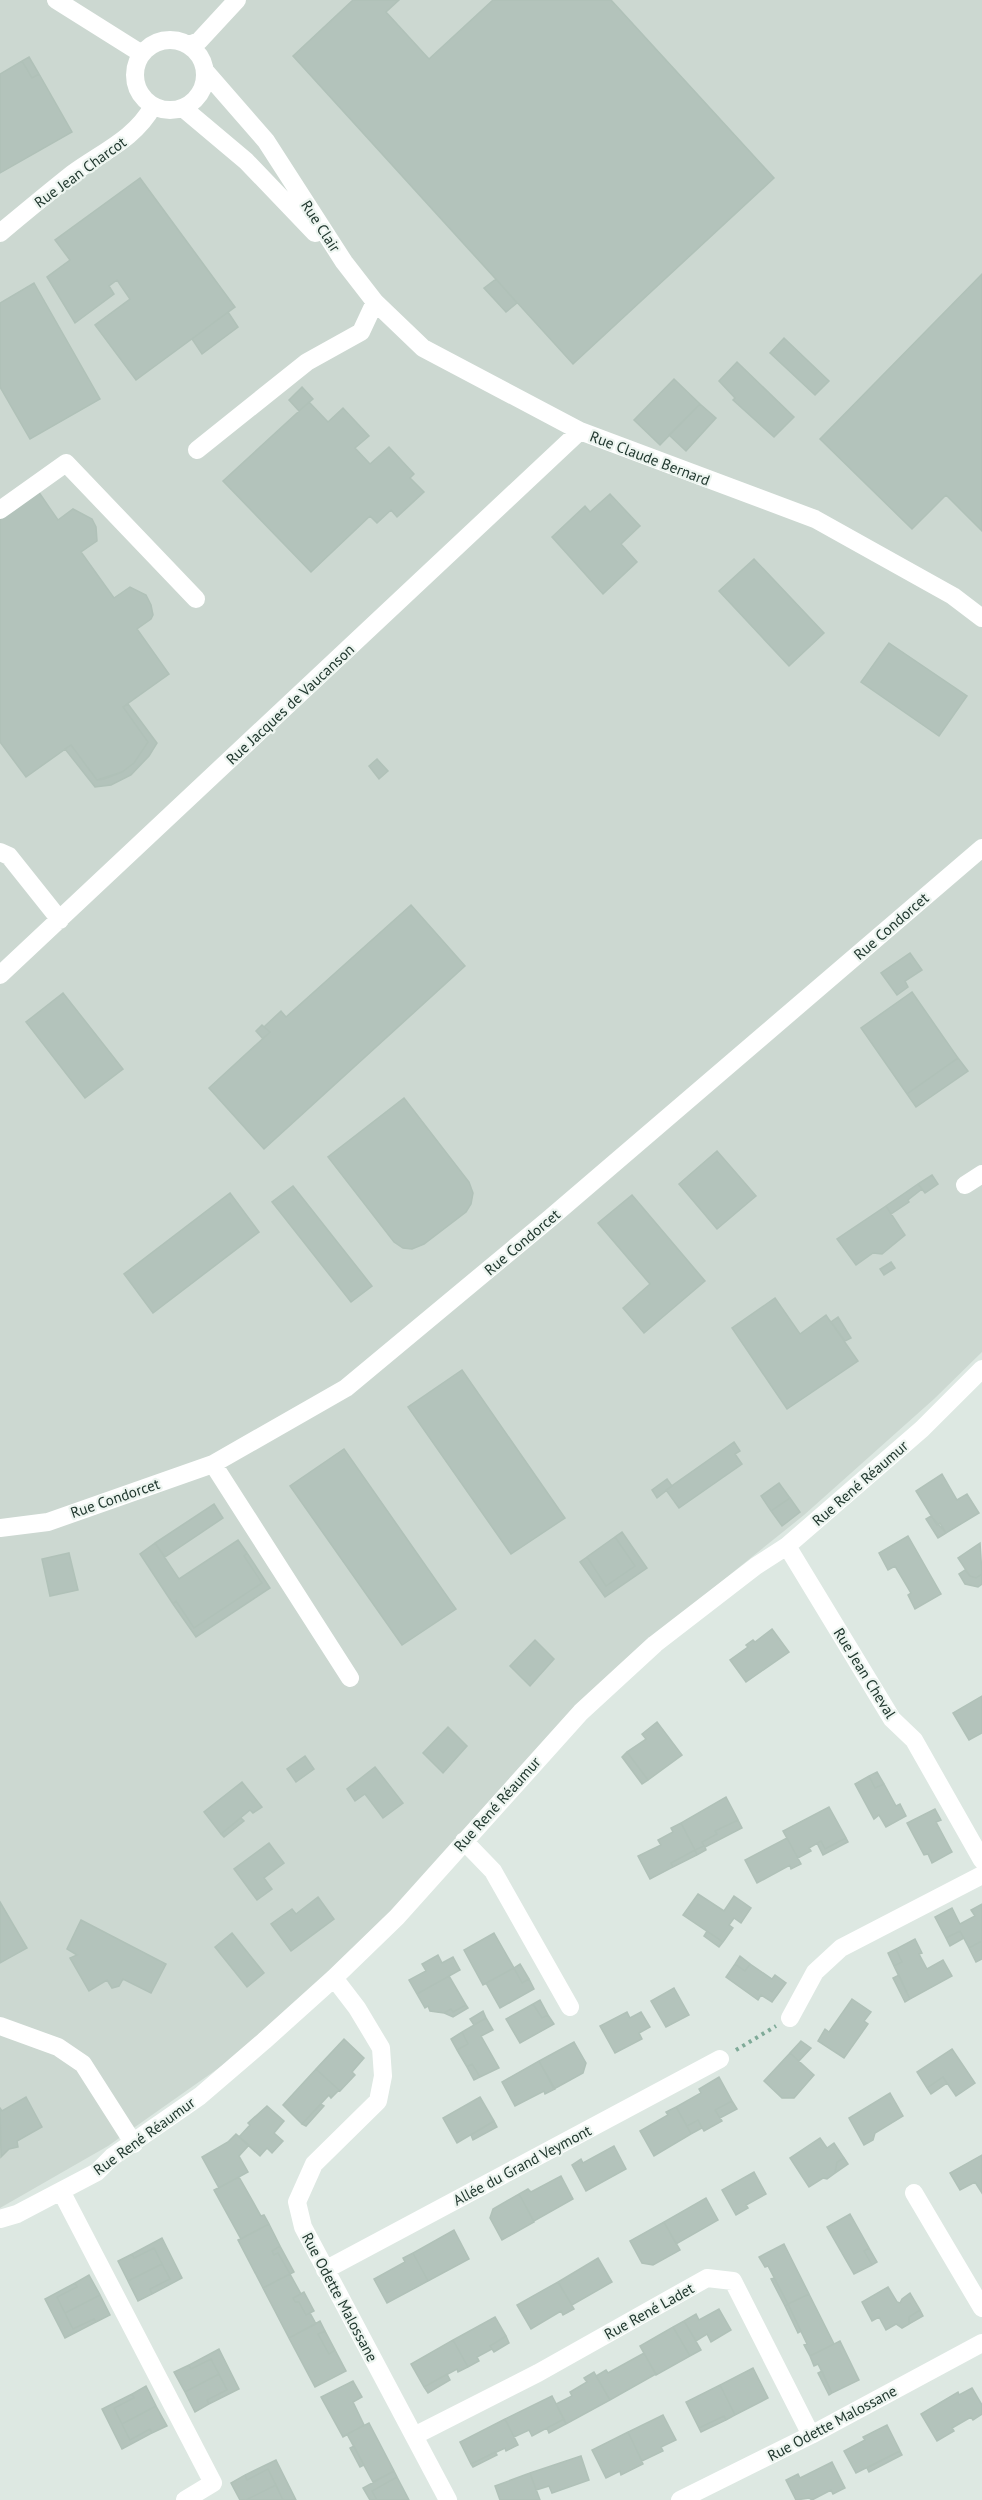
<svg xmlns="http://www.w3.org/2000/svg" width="982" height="2500" viewBox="0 0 982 2500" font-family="'PT Sans',sans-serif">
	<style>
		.built { fill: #ccd8d1 }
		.building { fill: #b3c3bb; stroke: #b0c1b8; stroke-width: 1.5 }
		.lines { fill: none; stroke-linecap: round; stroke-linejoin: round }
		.path { stroke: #7faa98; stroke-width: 4; stroke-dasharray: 3 4.5; stroke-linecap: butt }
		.minor { stroke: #fff; stroke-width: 18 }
		.labels { text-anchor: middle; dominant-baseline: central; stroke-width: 4.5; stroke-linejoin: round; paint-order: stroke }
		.street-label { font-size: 15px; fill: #20372e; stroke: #edf5f0 }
	</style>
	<rect width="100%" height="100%" fill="#dde8e2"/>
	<path class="built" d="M0,0h982v1352l-48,47 -130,116 -113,91 -288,295 -143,138 -152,107 -108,62z"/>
	<path class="building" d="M353,0h46l-13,12 43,47 64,-59h118l163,178 -201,186 -280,-308z
		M29,57l10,17 -7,4 -10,-17z
		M22,61l10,17 7,-4 33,58 -72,41v-99z
		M140,178l95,129 -99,73 -41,-55 35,-26 -13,-19 -8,6 5,8 -39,29 -28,-46 23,-17 -15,-20z
		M982,274v257l-36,-36 -34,34 -92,-90z
		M496,279l21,24 -11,9 -22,-24z
		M34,283l66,116 -70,40 -30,-52v-84z
		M228,312l10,15 -36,27 -10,-15z
		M784,338l45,43 -14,14 -45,-42z
		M737,362l57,55 -20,20 -41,-37 2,-2 -16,-17z
		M674,379l26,25 -40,41 -26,-25z
		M302,387l11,12 -14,12 -10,-11z
		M309,402l19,20 15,-14 26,28 -14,12 15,16 19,-17 25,27 -4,4 14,14 -27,25 -6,-7 -14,13 -7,-7 -59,56 -88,-91z
		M700,404l16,14 -30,33 -17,-16z
		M38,491l20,29 15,-11 19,10 4,8 1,14 -16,11 33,46 16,-11 16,8 5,10 2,10 -2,4 -14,10 32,45 -46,33 25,35 -14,21 -12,9 -18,7 -7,1 -26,-35 -45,32 -26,-35v-224z
		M610,494l30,32 -19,18 16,18 -34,32 -51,-57 33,-31 5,6z
		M754,559l70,74 -35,33 -70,-75z
		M889,643l78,53 -28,40 -78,-54z
		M128,704l29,39 -8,13 -18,19 -20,10 -16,2 -30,-38 6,-4 26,35 25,-8 12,-9 14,-21 -25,-35z
		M377,759l11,12 -9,8 -10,-13z
		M411,905l54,61 -201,183 -55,-61 61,-56 -6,-5 17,-16 5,6z
		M910,953l12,17 -17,11 3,6 -11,8 -16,-22z
		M912,992l46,66 -51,36 -46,-66z
		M63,993l60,76 -38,29 -59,-76z
		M262,1025l8,7 -7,7 -7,-8z
		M958,1058l10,13 -52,36 -9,-13z
		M404,1098l65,84 4,11 -2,11 -5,8 -42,32 -12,5 -9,-1 -9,-6 -66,-85z
		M717,1151l39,45 -39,33 -38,-45z
		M932,1175l6,9 -13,9 -7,-9z
		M918,1184l4,5 -14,11 1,2 -18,12 -5,-8z
		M293,1186l79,100 -21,16 -79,-100z
		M230,1193l29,39 -106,81 -29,-39z
		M632,1195l73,86 -61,52 -21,-25 27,-24 -52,-61z
		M886,1206l19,29 -23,19 -9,-1 -17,12 -19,-26z
		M891,1262l4,6 -11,7 -4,-6z
		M775,1298l25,36 26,-19 32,46 -71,48 -55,-81z
		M838,1317l13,21 -6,3 -14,-19z
		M462,1370l103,148 -54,36 -103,-147z
		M734,1442l6,9 -5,3 7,10 -63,44 -13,-18z
		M344,1449l112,160 -54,36 -112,-159z
		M942,1474l15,26 10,-6 12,19 -33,20 -6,-10 -3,2 -21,-34z
		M667,1479l5,7 -15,12 -5,-8z
		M779,1483l11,15 -19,13 -10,-15z
		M790,1498l10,14 -18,14 -11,-15z
		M214,1504l9,14 -58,39 -10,-14z
		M931,1516l15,17 -8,5 -12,-19z
		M622,1532l25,36 -42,29 -25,-35 7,-5 19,29 29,-20 -20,-29z
		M908,1536l33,58 -26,15 -7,-14 3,-2 -16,-27 -7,4 -9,-17z
		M615,1537l20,29 -29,20 -19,-29z
		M238,1540l9,13 -3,3 18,27 -68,45 -18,-27 -3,3 -33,-50 15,-11 24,36z
		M980,1543l2,31 -6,4 -6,-2 -12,-18z
		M69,1553l9,37 -28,6 -8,-37z
		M247,1553l23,35 -74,49 -23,-33 3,-3 18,27 68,-45 -18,-27z
		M965,1570l5,6 6,2 6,-4v10l-4,3 -13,-3 -6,-10z
		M772,1629l17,23 -43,30 -16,-22 18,-13 -2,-2 7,-5 2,2z
		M535,1640l19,19 -24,27 -20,-20z
		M982,1696v37l-13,7 -16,-27z
		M657,1722l25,33 -34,25 -21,-28 19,-13 -4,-5z
		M448,1727l19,19 -24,27 -20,-20z
		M627,1752l21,28 -6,4 -20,-27z
		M305,1756l9,13 -18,13 -9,-13z
		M375,1767l28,36 -20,15 -18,-24 -10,7 -8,-12z
		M877,1772l7,12 -9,4 -6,-12z
		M869,1776l6,12 9,-4 12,22 4,-2 6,12 -20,11 -7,-12 -5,4 -19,-35z
		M242,1782l20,25 -9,6 -3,-3 -29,24 -17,-22z
		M726,1797l12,23 -23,11 2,3 -15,8 2,4 -9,4 -14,-27z
		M829,1807l17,31 -21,11 -4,-8 -12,7 2,3 -13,7 -15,-27z
		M935,1809l6,11 -5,2 16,30 -20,11 -4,-9 -4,1 -17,-32z
		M241,1818l3,3 -20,16 -3,-3z
		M738,1820l4,8 -37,19 1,3 -9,5 -2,-5 9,-4 -2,-4 15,-8 -2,-3z
		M681,1823l14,27 -24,13 2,4 -23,12 -12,-23 23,-11 -3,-5 15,-8 -2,-4z
		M787,1838l14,26 -10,5 -1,-4 -33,18 -12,-23z
		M846,1838l2,4 -25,13 -6,-12 4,-2 4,8z
		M269,1843l15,20 -20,15 8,11 -15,11 -23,-31z
		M695,1850l2,5 -24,12 -2,-4z
		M698,1894l26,17 10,-15 17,12 -10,15 -7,-5 -5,7 4,3 -10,14 -40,-27z
		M318,1897l16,22 -43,32 -20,-27 21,-15 4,5z
		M0,1902l27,46 -27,15z
		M982,1904v37l-13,7 -9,-17 -14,7 -11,-21 17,-9 8,16 15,-8 -4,-6z
		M81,1920l85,44 -15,29 -28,-14 -4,7 -7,2 -5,-8 -18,11 -19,-33 7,-3 -10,-6z
		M707,1931l16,11 -4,5 -15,-11z
		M960,1931l4,7 -14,8 -4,-8z
		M232,1933l32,40 -17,14 -32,-40z
		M494,1933l20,35 -31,17 -19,-35z
		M915,1939l7,14 -3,1 8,15 16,-9 9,16 -42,23 -16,-33 8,-4 -6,-13z
		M982,1941v18l-6,3 -7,-14z
		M896,1949l6,13 -8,4 -6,-13z
		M438,1955l4,8 11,-6 7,13 -43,24 -8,-14 17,-9 -4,-7z
		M740,1956l10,8 -5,7 -10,-7z
		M520,1964l9,15 -7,4 -8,-15z
		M735,1964l10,7 5,-7 22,15 3,-4 11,8 -14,19 -11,-7 -3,5 -32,-23z
		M514,1968l8,15 7,-4 5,10 -34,19 -14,-25z
		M899,1975l11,24 -5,3 -12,-24z
		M449,1976l17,29 -13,7 -2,-3 -7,4 -14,-2 -2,-5 -3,2 -8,-14z
		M674,1988l15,27 -23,12 -15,-26z
		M852,1999l19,13 -7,9 4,3 -24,34 -26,-17 7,-12 4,3z
		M540,2000l8,15 -6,3 -9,-14z
		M533,2004l9,14 6,-3 6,9 -34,19 -14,-24z
		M466,2005l2,3 -15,9 -9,-4 7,-4 2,3z
		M483,2011l3,7 -12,7 -4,-6z
		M627,2012l3,6 11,-6 9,15 -11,6 3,6 -27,14 -15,-27z
		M486,2018l7,12 -12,6 18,32 -19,9 -8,-13 -5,3 -10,-17 11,-6 -6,-12z
		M462,2032l6,12 -11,6 -6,-11z
		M344,2039l20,19 -12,14 3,3 -15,16 -24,-22z
		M801,2041l10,7 -12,13 -9,-8z
		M574,2042l12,21 -3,10 -29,16 -15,-28z
		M952,2049l23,34 -19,13 -13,-19 -16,11 -10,-16z
		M790,2053l24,22 -20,23h-12l-18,-17z
		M539,2061l16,28 -10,5 -1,-3 -29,15 -13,-24z
		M472,2064l8,13 -6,3 -7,-13z
		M316,2069l23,21 -8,8 -2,-3 -27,29 -19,-19z
		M719,2077l13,24 -17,9 7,11 -18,10 -6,-11 -11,6 -11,-19 25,-14 -2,-4z
		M943,2077l4,6 -16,11 -4,-6z
		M890,2093l13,23 -28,17 -2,7 -9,5 -15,-27z
		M26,2097l16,30 -25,14 1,6 -9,2 -8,8 -1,-49 2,3z
		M480,2097l14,24 -37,22 -14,-25z
		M732,2101l5,8 -17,9 -5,-8z
		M321,2104l3,2 -18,20 -4,-2z
		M267,2106l17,15 -10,12 9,8 -11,12 -5,-5 -7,8 -21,-19 11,-12 -2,-2z
		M676,2107l15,27 -37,22 -14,-25 28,-16 -2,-3z
		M698,2120l4,8 -11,6 -4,-8z
		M494,2121l3,6 -24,13 -2,-5z
		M236,2134l13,11 -10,11 9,16 -29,16 -17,-31 26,-15z
		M820,2138l7,10 7,-5 10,15 -7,4 -2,11 -8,6 -4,-1 -14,9 -19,-29z
		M614,2146l12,23 -40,22 -14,-26 9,-6 2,4z
		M982,2155v38l-7,-11 -15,8 -10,-17z
		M844,2158l4,6 -13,9 2,-11z
		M754,2172l12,22 -20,11 2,3 -12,7 -14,-25z
		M561,2176l12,23 -39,22 -15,-27 9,-5 3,3z
		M239,2177l22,39 3,-1 5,9 -28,15 -27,-49z
		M519,2194l15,28 -32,18 -12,-22 3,-9z
		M706,2198l12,22 -42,24 -12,-22z
		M850,2214l19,34 -5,3 8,14 -18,9 -27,-47z
		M664,2222l16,28 -27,15 -11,-2 -12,-22z
		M269,2224l11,22 -8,5 2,4 4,-2 12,21 -27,14 -25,-48z
		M454,2230l15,29 -41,22 -15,-28z
		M162,2238l20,40 -30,16 -2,-5 20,-10 -8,-15 -8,-16 -20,10 -2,-4z
		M784,2244l25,50 -21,10 -20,-38 -3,1 -6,-10z
		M280,2246l14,26 -4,2 -12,-21 -4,2 -2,-4z
		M154,2248l8,16 -34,17 -10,-20 14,-7 2,4z
		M869,2248l8,14 -5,3 -8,-14z
		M413,2253l15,28 -41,22 -13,-24 31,-17 -2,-4z
		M598,2258l14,24 -40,23 -14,-23z
		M162,2264l8,15 -20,10 2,5 -14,7 -10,-20z
		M290,2274l11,20 -8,4 2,4h4l7,13 4,-2 6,11 -27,14 -26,-50z
		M89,2275l11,20 -35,18 -8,-16 20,-10 -2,-4z
		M774,2278l14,26 -3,2 -14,-27z
		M558,2282l16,27 -11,6 -2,-4 -30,18 -14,-24z
		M75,2283l2,4 -20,10 16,32 21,-10 2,3 -31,16 -20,-39z
		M888,2287l9,15 3,1 2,-4 8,-6 10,17 -11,7v7l-7,4 -6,-4 -10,6 -7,-13 -7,4 -10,-19z
		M304,2292l10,19 -8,4 -7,-13h-4l-2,-4z
		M809,2294l25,50 -24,12 -6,-11 3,-1 -19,-40z
		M100,2295l10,20 -14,7 -2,-3 -21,10 -8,-16z
		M788,2304l13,27 -3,2 -13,-27z
		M719,2309l12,21 -20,12 -4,-8 -11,7 -12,-20 12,-7 3,6z
		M920,2310l3,6 -14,8v-7z
		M495,2317l11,19 -16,10 2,3 -15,8 2,4 -11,6 -15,-27z
		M320,2321l5,10 -7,3 11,20 6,-4 11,21 -31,16 -26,-49z
		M684,2321l17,29 -11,6 -17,-29z
		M673,2327l17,29 -34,19 -16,-29z
		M325,2331l10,19 -6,4 -11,-20z
		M506,2336l3,7 -15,9 -4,-6z
		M453,2340l15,27 -10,5 -1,-3 -33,18 -13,-23z
		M840,2341l19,39 -27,13 -14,-29 -4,2 -4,-10z
		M219,2349l20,40 -30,15 -2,-4 20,-10 -16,-31 -20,10 -2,-4z
		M644,2353l12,21 -46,26 -14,-24 10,-6 2,3z
		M211,2359l8,15 -34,18 -11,-20 15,-7 2,4z
		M753,2368l15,30 -33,17 -15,-30z
		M822,2371l10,22 -3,2 -11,-22z
		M594,2372l16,28 -44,24 -10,-20 16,-8 -2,-4 17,-10 -3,-4z
		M219,2374l8,16 -20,10 2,4 -14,8 -10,-20z
		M447,2374l3,6 -22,13 -4,-6z
		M353,2381l9,16 -9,5 11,23 -21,12 -22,-40z
		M720,2385l15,30 -9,5 -2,-4 -25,12 -13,-26z
		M146,2386l10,20 -34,18 -8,-16 20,-10 -2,-4z
		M972,2388l10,17v9l-9,6 -2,-3 -19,11 2,3 -17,10 -16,-27 37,-22 1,3z
		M132,2394l2,4 -20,10 16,32 20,-11 2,4 -30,16 -20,-40z
		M552,2396l12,23 -32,17 -3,-6 -15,7 -9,-18z
		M156,2406l11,20 -15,7 -2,-4 -20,11 -8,-16z
		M663,2415l13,25 -15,7 2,4 -21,10 -14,-29z
		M724,2416l2,4 -25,12 -2,-4z
		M505,2419l13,26 -12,6 -1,-3 -34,16 -11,-22z
		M564,2419l2,5 -17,9 -2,-5z
		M369,2423l25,48 -21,11 -26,-48z
		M887,2425l13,26 -44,22 -12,-22 21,-11 -2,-3z
		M628,2432l15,32 -22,11 -1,-4 -14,7 -14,-28z
		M354,2446l10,19 -4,2 -10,-19z
		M900,2451l2,4 -33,17 -2,-4z
		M495,2452l2,3 -24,12 -2,-3z
		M581,2456l8,24 -37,13 -3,-7 -13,4 -6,-17z
		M276,2460l20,40h-13l-15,-31 -21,11 -2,-5z
		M832,2462l13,26 -12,6 -2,-4 -19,10 -3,-2 -13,2 -10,-20 12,-6 2,4z
		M268,2469l8,16 -30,15h-6l-9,-17 14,-8 2,5z
		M394,2471l3,6 -25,14 5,9h-7l-7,-12z
		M530,2473l10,27h-40l-5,-14z
		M397,2477l12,23h-32l-5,-9z
		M276,2485l7,15h-37z"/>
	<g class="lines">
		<path class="path" d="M736,2050l40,-24"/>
		<path class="minor" d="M56,0l86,54
			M135 75a35 35 0 1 1 70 0a35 35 0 1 1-70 0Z
			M189,45l10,-4 38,-41
			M205,71l61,70 78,121 31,40 48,46 157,83 235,88 138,77 29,22
			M183,108l63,53 69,72
			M0,233c24,-20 48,-40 72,-59 30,-22 63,-35 81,-68
			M197,450l110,-88 54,-30 14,-30
			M0,510l66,-47 130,136
			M0,852l9,4 51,64
			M0,975l580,-544
			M965,1185l17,-11
			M213,1464l137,214
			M0,1528l48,-6 165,-58 133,-76 202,-168 434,-372
			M787,1546l105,173 22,21 68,120
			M464,1841l29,30 77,136
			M334,1978l23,30 24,40 2,28 -5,25 -64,63 -17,38 6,25 145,273
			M790,2018l25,-46 26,-24 141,-73
			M0,2026l58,21 25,17 51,80
			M61,2191l152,292 -28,17
			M914,2193l68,115
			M0,2219l17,-5 80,-42 15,-15 88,-61 64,-55 70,-63 63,-61 184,-205 74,-68 101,-78 31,-20 135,-117 60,-60
			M325,2270l395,-211
			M414,2436l124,-63 169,-95 26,3 78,154
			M680,2500l131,-65 171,-92"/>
	</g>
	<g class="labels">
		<g class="street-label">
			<text transform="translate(80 172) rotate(-36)">Rue Jean Charcot</text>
			<text transform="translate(321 226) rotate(57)">Rue Clair</text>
			<text transform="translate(650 458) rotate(21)">Rue Claude Bernard</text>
			<text transform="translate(290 704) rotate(-43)">Rue Jacques de Vaucanson</text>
			<text transform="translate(891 926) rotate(-41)">Rue Condorcet</text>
			<text transform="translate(522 1242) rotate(-40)">Rue Condorcet</text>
			<text transform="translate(860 1483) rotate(-41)">Rue René Réaumur</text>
			<text transform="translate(115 1498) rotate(-19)">Rue Condorcet</text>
			<text transform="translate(865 1673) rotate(58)">Rue Jean Cheval</text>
			<text transform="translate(497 1804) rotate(-48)">Rue René Réaumur</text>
			<text transform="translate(144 2136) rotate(-36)">Rue René Réaumur</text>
			<text transform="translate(522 2165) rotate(-28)">Allée du Grand Veymont</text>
			<text transform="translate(340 2297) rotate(62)">Rue Odette Malossane</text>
			<text transform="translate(649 2311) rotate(-29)">Rue René Ladet</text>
			<text transform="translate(832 2423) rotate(-28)">Rue Odette Malossane</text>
		</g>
	</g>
</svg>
